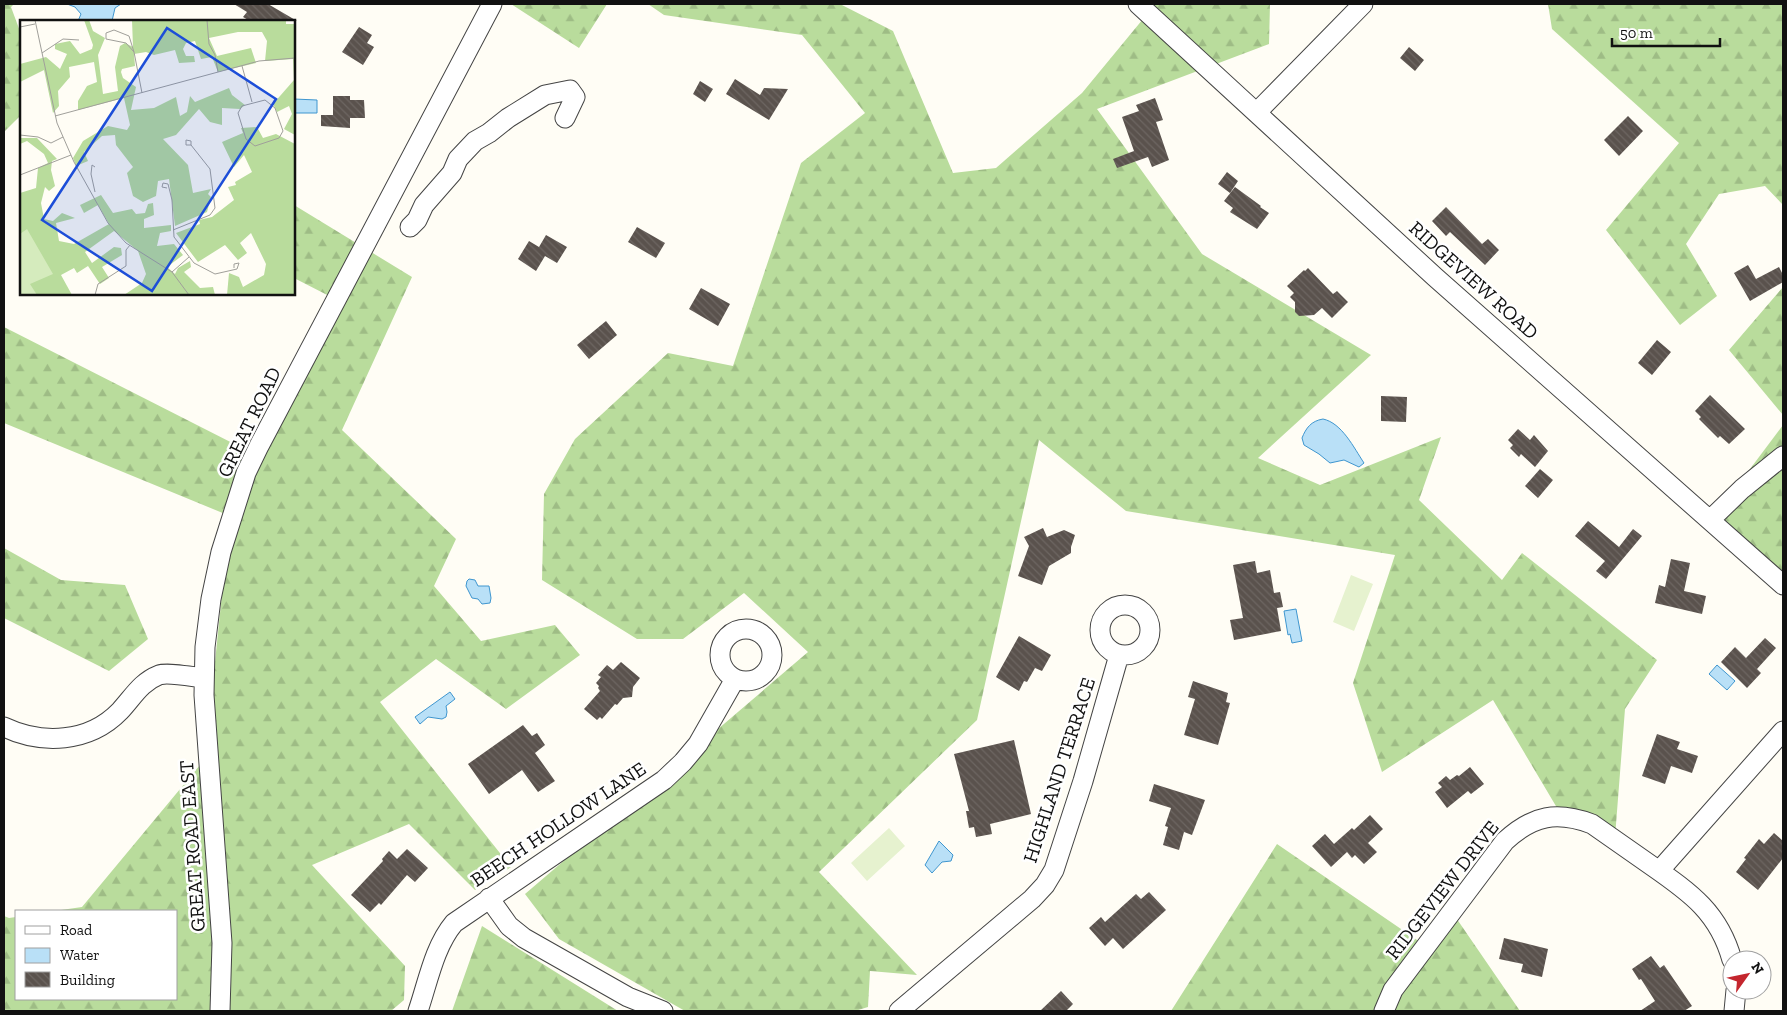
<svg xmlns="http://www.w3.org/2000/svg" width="1787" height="1015" viewBox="0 0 1787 1015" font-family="'Zilla Slab',serif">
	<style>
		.forest { fill: url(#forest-firs) }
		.pitch { fill: #e6f2cf }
		.water { fill: #b9e0f7; stroke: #3f96cf }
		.building { fill: url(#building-back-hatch) }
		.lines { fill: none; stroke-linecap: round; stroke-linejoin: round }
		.minor-casing { stroke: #444; stroke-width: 21 }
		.minor { stroke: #fff; stroke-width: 19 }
		.labels { text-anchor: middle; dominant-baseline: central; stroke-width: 5; stroke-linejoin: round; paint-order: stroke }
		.street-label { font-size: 20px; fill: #111; stroke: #fff }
		.inset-road { fill: none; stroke: #a09f9a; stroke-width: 1 }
		.view { fill: #1d4ed8; fill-opacity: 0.15; stroke: #1d4ed8; stroke-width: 2.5 }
		.inset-edge { fill: none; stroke: #111; stroke-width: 2.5 }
	</style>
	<defs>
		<pattern id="forest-firs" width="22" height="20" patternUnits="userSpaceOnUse" patternTransform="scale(1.25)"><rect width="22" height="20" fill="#b9dc9c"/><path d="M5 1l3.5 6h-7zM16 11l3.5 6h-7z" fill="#9ebc85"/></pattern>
		<pattern id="building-back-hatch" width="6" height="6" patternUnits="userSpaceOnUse" patternTransform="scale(1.25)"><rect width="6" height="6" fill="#5a524d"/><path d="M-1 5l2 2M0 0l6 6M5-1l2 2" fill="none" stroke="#6d6662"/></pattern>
	</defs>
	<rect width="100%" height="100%" fill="#fffdf5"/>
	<path class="forest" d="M4,4h10l-3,3 10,27v81l-17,17z
		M511,4h96l-28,44z
		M648,4h192l53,27 60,142 43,-5 86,-75 61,-74 -16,-15h143l-1,40 -172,65 105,145 169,101 -113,103 62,27 121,-48 -22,63 83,80 20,-27 135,107 -32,49 -10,128 -49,-14 -73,-123 -111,72 -29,-89 42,-128 -269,-44 -87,-71 -62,280 -158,152 98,103 -47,-4 -2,36 -13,4h-170l-126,-72 -34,-45 283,-242 -64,-59 -61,46h-46l-95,-59 2,-86 31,-55 93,-86 65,13 68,-203 64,-50 -63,-78 -138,-20z
		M1548,4h235v201l-18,-19 -46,8 -33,50 31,52 -37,29 -74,-95 73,-87 -127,-114z
		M294,205l118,72 -70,153 114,109 -22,47 47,55 74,-16 25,30 -74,54 -70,-50 -56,43 131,165 -36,23 -66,-66 -97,41 93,101 -1,34 -13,11h-387v-95l5,2 7,-1v82h160v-88h-122l28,-4 123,-148 25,-243 -226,-93v-96l252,128 81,-155 -43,-22z
		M1783,287v128l-54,-65z
		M1783,425v160l-69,-68z
		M4,548l57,32 64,5 23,54 -39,32 -105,-53z
		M1277,844l143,98 30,-33 70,102h-349z
		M482,926l136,85h-166z"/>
	<path class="pitch" d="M1351,575l22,9 -19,47 -21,-9z
		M889,828l16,18 -38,35 -16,-18z"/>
	<path class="water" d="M67,4h54l-6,4 -3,13h-34l3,-7 -6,-7z
		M294,99l23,1v13h-23z
		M1323,419c19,4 31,29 41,44l-5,4 -15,-7 -14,3 -11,-9 -15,-9 -2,-7c4,-10 9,-17 21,-19z
		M469,579l6,1 3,6h11l2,12 -1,5 -8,1 -4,-5 -6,-1 -6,-12 1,-5z
		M1296,609l6,32 -10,2 -2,-9 -2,1 -4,-24z
		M1717,665l18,16 -8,9 -18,-16z
		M450,692l5,7 -9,7 1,6 -1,5 -4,2 -14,-2 -8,7 -5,-7z
		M939,841l14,14 -2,6 -9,1 -10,11 -7,-8z"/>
	<path class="building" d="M234,4h34l29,17h-47l-7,-4 4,-5z
		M359,27l13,8 -5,8 7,4 -11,18 -21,-13z
		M1409,47l15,13 -9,11 -15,-13z
		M735,79l25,16 4,-7 24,1 -19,31 -43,-26z
		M700,81l13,8 -8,13 -12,-8z
		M333,96h17v4h14l1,18h-15v10l-29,-2v-11h12z
		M1155,98l8,22 -7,2 13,38 -17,7 -4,-10 -31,11 -4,-9 21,-8 -12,-34 17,-6 -3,-6z
		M1628,116l15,15 -24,25 -15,-16z
		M1227,172l11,9 -8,12 -12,-9z
		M1235,187l26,19 -1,1 9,6 -12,16 -27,-17 3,-4 -9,-7z
		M1446,207l36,37 6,-5 11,11 -14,15 -35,-33 -4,4 -14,-15z
		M637,227l28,16 -9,15 -28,-16z
		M546,235l21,12 -10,16 -12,-7 -9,15 -18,-12 11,-18 10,6z
		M1748,265l8,14 23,-12 4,8v7l-33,19 -16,-28z
		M1308,268l25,26 4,-3 11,11 -16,16 -10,-10 -8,7 -15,1 -4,-4v-10l-5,-5 4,-4 -7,-7 17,-16 1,1z
		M701,288l29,16 -12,22 -29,-17z
		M606,321l11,14 -28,24 -12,-14z
		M1657,340l14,12 -19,23 -14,-12z
		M1710,395l35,34 -16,15 -9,-8 -2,2 -19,-19 2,-2 -6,-6z
		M1381,396l26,1 -1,25 -25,-1z
		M1518,429l12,11 4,-5 14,16 -13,16 -14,-13 -2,3 -9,-9 3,-3 -5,-5z
		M1540,469l13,11 -15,18 -13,-12z
		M1588,521l31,26 14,-18 9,7 -36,43 -10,-8 9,-10 -30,-25z
		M1043,528l4,9 17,-7 11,5 -4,12v6l-22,13 -7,19 -24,-9 11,-30 -5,-9z
		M1671,559l19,4 -6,28 22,5 -4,18 -47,-11 4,-18 6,2z
		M1255,561l2,12 13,-3 4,23 6,-1 3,15 -6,1 4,23 -47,9 -4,-20 13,-2 -10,-53z
		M1019,636l32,19 -9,16 -7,-3 -8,14 -3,-1 -5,10 -23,-14z
		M1765,638l11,10 -19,21 4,4 -14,15 -26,-26 14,-15 11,11z
		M621,662l19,16 -7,9 -1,10 -9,1 -6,7 -2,-1 -13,15 -2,-2 -3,3 -13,-11 16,-18 -2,-3 1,-2 -3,-3 5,-6 -3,-2 9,-10 6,5z
		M1193,681l35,12 -2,9 4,1 -12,42 -34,-10 11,-36 -7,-2z
		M523,725l9,11 5,-3 8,12 -10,8 20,28 -17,11 -16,-22 -33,24 -21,-30z
		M1657,734l23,8 -3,7 21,7 -6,17 -21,-7 -6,18 -23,-8z
		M1014,740l17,74 -41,10 2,10 -16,3 -2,-10 -5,1 -3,-17h3l-15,-57z
		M1470,767l14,17 -13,10 -3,-3 -21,17 -12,-16 7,-5 -4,-4 8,-7 4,4 7,-5 2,1z
		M1154,784l51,16 -13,35 -8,-3 -5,18 -16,-5 5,-18 -3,-1 6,-18 -22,-7z
		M1370,815l13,14 -15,14 9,9 -13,12 -9,-9 -3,3 -5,-6 -16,15 -19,-21 13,-12 9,10 18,-16 2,2z
		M1774,833l9,8v17l-25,32 -22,-18 10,-13 -2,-1 15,-19 5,5z
		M407,849l21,19 -13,14 -8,-7 -26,30 -2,-2 -9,9 -19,-17 32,-34 -1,-2 7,-8 8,8z
		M1149,892l17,18 -43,39 -10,-11 -8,8 -16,-18 12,-11 4,5 31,-28 5,5z
		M1504,938l44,11 -6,28 -21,-5 2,-8 -24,-5z
		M1651,956l9,12 4,-3 28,41 -8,5h-44l15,-10 -14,-22 -2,1 -7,-11z
		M1061,991l12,13 -7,7h-26z"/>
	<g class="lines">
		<defs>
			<path id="minor" d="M1138,4l297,273 348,308
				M1257,112l106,-108
				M410,227l7,-7 7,-15 28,-32 6,-14 17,-18 14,-8 19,-15 37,-23 25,-5 5,7 -10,21
				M1710,520l32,-31 41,-33
				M1100 630a25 25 0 1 1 50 0a25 25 0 1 1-50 0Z
				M720 655a26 26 0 1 1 52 0a26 26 0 1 1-52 0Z
				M4,727c38,18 85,16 116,-16 13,-14 21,-29 39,-36 9,-3 35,2 45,3
				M1659,871l124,-140
				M489,898l20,28 15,12 104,59 35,14
				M220,1011l2,-68 -18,-248 1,-48 6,-48 10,-47 25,-79 13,-27 233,-442
				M418,1011c10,-29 16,-64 36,-88l210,-143 19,-18 15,-18 37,-65
				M899,1011l133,-112 13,-14 9,-15 29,-89 36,-126
				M1384,1011l9,-21 112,-149c28,-26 52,-30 87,-17 20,14 40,28 60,42 39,27 67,47 80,94
				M1734,1011l2,-21"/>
		</defs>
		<use href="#minor" class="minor-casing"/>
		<use href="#minor" class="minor"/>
	</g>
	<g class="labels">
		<g class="street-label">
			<text transform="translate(1474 280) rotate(42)">RIDGEVIEW ROAD</text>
			<text transform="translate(249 422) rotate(-64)">GREAT ROAD</text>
			<text transform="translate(1059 770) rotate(-72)">HIGHLAND TERRACE</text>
			<text transform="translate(558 824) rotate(-34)">BEECH HOLLOW LANE</text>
			<text transform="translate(192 846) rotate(-94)">GREAT ROAD EAST</text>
			<text transform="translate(1442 890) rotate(-52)">RIDGEVIEW DRIVE</text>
		</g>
	</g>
	<g transform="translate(20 20)">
		<rect width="275" height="275" fill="#fffdf5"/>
		<path d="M64,0h5l4,11 12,7 -7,17 5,39 15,-3 -3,-24 5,-21 5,-3 8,4 -1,-27h154v4h9v111l-11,-6 8,-15 -3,-8 -12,6 -4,-8 21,-24 -1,-21 -28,2 2,-20 -5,-9h-24l-29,6 8,18 34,-8 5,15 -38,9 -6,-15 -11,2 -6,-18 -9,2 -3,6 3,7h8l1,6 -16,1 -4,-13 -21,5 -8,-3 -12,2 1,12 -13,3 -1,3 2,6 13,9 -5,23 23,-2 22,-11 4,19 7,-4 3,-16 5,6 34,-14 3,7 13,10 -5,4 -18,-1v17l-12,-3 -11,-13 -23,26 -13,4 25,26 5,28 18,-4 -3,5 3,3 -4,15 -32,14 -6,-47 -11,2 -2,15 -13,6 -10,-6 -6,-23 6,-6 -17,-22 -1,-10 -13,1 -18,16 4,9 -12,5 -3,-8 10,-17 25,-15 19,4 3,-5 -6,-27 -46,12v-9l9,-15 10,-4 -3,-20 -25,5 1,10 -12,14 1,15 -6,7 -9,-43 -24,12v-18l26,-7 14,12 7,-15 -12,-5v-5l15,-3 10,13 12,-5 1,-4zM237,107l6,11 13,-4 19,10v151h-68l2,-22 10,4 4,10 21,-12 2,-11 -15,-31 -11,10 7,10 -9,7 -13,-15 -27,17 -22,-29 24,-9 -1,-4 13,-3 22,-17 -6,-13 8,-2 -1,-3 17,-10 -8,-17 -10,12 -12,-25 21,-9 -2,-5zM0,118h17l20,21 -5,2 -1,9 4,16 -6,5 -4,-4 -4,16 3,16 9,2 9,-8 13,5 -19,5 3,18 15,3 35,-20 -11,-19 -14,8 -4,-8 21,-10 12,18 19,-4 4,5 9,-1 3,-9 5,-1 1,12 -10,4v9l27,-3v6l-11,2 -3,13 17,-2 9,11 -16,12 8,7 3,-6 12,-7 1,6 -7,5 16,16 13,-1 2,8h-91l18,-12 4,-9 -8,-23 -24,-20 -29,21 7,11 22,-16 7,1 1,7 -20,12 7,11 -9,6 -12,-18 -11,7 -3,-5 -13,7 11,20h-52v-102l16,-5 2,-20 10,-5 -4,-9 -17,-13 -7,3z" fill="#b9dc9c"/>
		<path d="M7,209l26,45 -23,10 7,11h-17v-61z" fill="#d5ebbd"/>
		<path class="inset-road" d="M15,0l22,103 17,39 34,61 18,20 46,29 17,23M187,0l2,24 6,11 3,17M0,7l15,-3M94,10l15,6 5,16 -8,-9 -20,-4v-6zM114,32l8,41M22,33l21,-14 16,1M222,46l10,36M245,80l10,8 8,23 -4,7 -24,8 -9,-7 -8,-26 4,-7zM35,96l204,-55 36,-3M0,115l18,2 13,6 12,-6M75,147l-3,-2 -1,9 4,18M0,155l51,-20M147,168l-5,-1 1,-4 5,1 4,16 2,37 20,26 21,11 22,-5 2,-6 -5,1v4M153,210l37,-15 5,-7 -5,-39 -19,-24v-4l-5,-1v5h5M152,252l17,-15M75,275l3,-11 28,-18v-16l4,-5"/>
		<path class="view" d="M147,8l109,71 -124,192 -110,-71z"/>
		<rect width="275" height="275" class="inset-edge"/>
	</g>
	<rect width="1787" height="1015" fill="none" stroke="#111111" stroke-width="10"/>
	<rect x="15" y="910" width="162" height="90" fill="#ffffff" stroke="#a0a0a0"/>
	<rect x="25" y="926" width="25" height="8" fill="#ffffff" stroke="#a0a0a0"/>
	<text x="60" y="935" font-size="15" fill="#111111">Road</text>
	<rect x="25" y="948" width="25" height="15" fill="#b9e0f7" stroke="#a0a0a0"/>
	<text x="60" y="960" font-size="15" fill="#111111">Water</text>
	<rect x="25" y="972" width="25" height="15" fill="url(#building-back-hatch)" stroke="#a0a0a0"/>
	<text x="60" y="985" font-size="15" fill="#111111">Building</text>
	<g transform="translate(1747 975) rotate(57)"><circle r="24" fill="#ffffff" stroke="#a0a0a0"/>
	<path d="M0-4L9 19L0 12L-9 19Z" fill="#c4262e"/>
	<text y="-8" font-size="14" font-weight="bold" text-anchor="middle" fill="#111111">N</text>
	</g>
	<path d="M1612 38v8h108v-8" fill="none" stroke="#111111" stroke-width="2.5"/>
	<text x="1620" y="38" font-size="15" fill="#111111" stroke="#ffffff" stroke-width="4" paint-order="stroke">50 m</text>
</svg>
